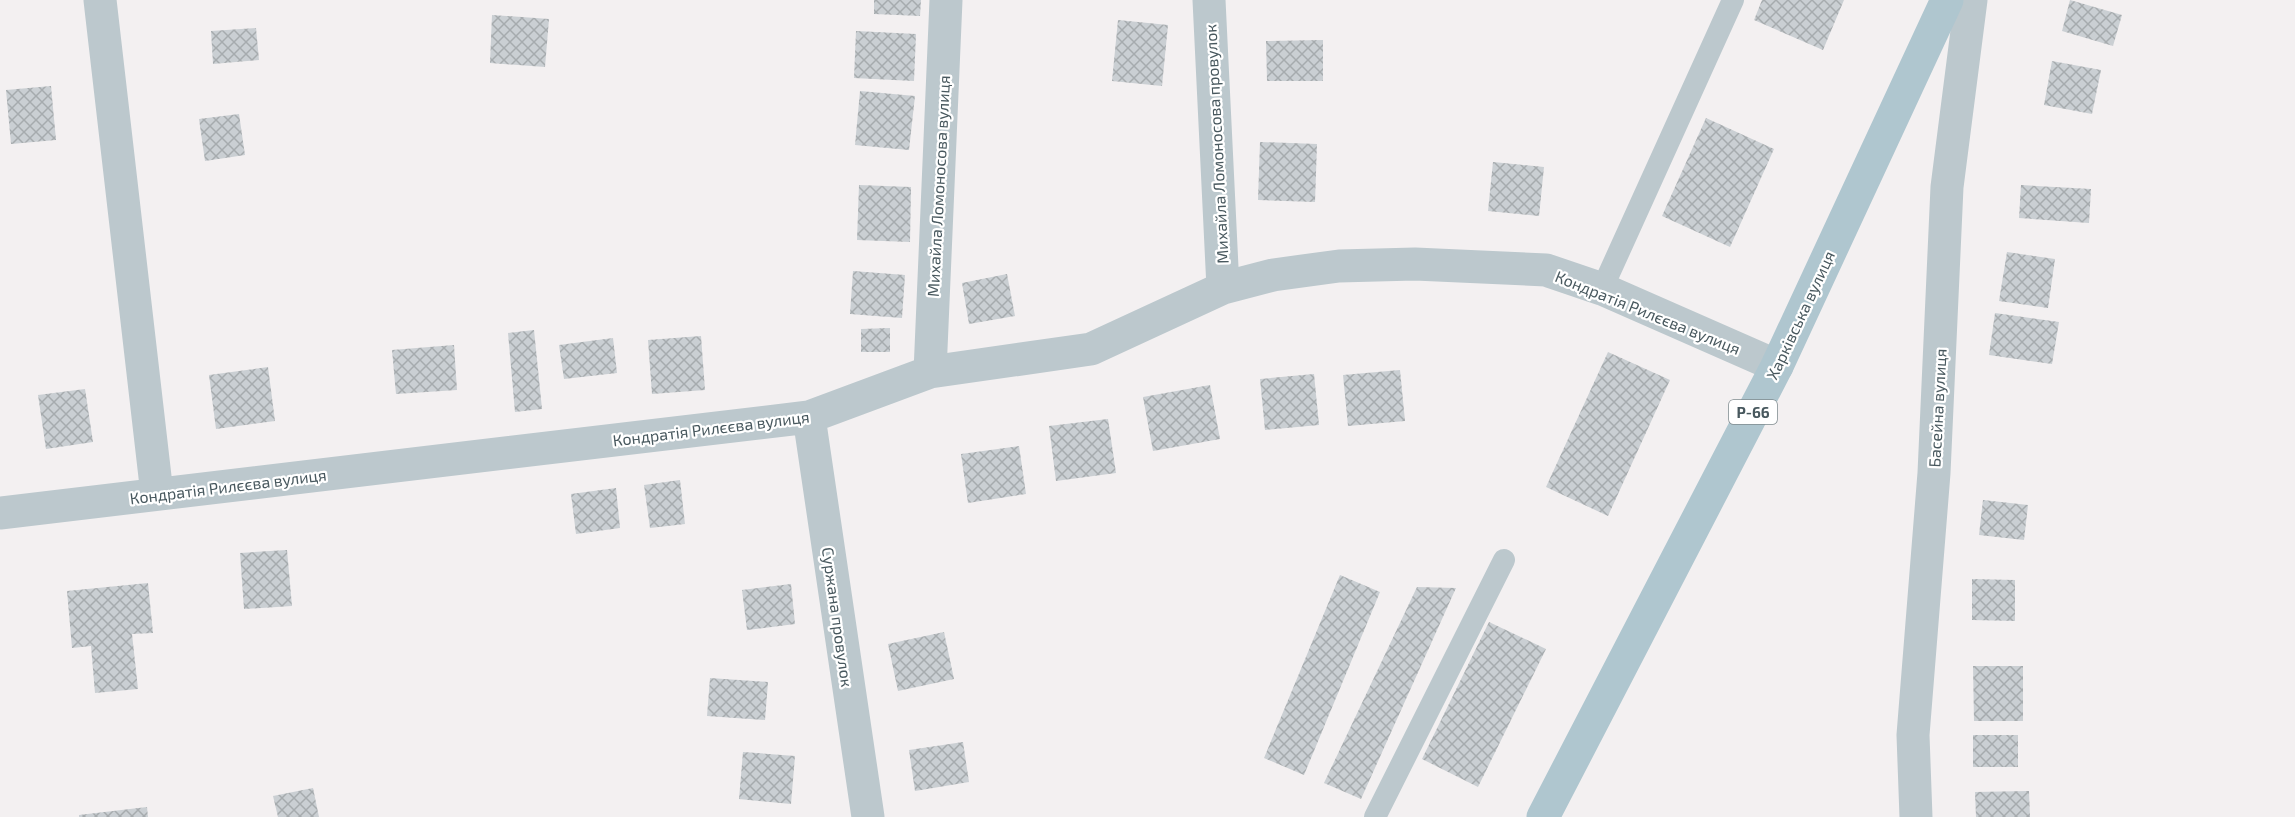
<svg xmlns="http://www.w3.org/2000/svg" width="2295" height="817" viewBox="0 0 2295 817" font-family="'Exo 2',sans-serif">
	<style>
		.building { fill: url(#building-cross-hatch) }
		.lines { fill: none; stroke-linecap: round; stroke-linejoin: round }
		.service { stroke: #bcc8cd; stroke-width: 22 }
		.minor { stroke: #bcc8cd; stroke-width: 33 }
		.primary { stroke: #afc6cf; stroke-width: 33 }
		.labels { text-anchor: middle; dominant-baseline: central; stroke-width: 4.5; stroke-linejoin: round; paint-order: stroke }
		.shield { fill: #fff; stroke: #7f8a8e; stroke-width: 1.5 }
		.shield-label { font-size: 15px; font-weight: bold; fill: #48585e }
		.street-label { font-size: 16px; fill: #48585e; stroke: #fff }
	</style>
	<defs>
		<pattern id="building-cross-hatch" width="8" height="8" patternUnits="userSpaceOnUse" patternTransform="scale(1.5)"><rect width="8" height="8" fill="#cacfd3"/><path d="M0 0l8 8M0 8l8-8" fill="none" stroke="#a6abae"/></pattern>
	</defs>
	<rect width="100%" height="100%" fill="#f3f0f1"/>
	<path class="building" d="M874,0h47l-1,16 -46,-2z
		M1762,0h82l-21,50 -69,-30z
		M2070,0l52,15 -9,31 -51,-15z
		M492,15l57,4 -4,48 -55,-4z
		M1118,20l50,5 -6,61 -50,-5z
		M256,28l3,32 -46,4 -2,-33z
		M856,31l60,3 -2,47 -60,-3z
		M1323,40v41h-56l-1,-40z
		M2052,61l49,9 -9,44 -48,-9z
		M51,86l5,54 -45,4 -5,-54z
		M860,91l55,5 -6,54 -54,-5z
		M239,114l6,41 -40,6 -6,-42z
		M1706,118l68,31 -44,98 -68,-31z
		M1260,142l57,2 -2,58 -57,-2z
		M1493,162l51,5 -5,49 -51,-5z
		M859,185l52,2 -1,55 -53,-2z
		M2021,185l70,4 -2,34 -70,-5z
		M2007,252l48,7 -7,49 -49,-7z
		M853,271l52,4 -3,43 -52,-4z
		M1007,274l8,42 -46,8 -7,-41z
		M1995,313l64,9 -7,42 -63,-9z
		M890,328v24h-29v-23z
		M534,330l8,79 -27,3 -7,-79z
		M701,336l4,54 -53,4 -4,-54z
		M613,338l4,35 -53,6 -5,-34z
		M454,345l3,45 -61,4 -4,-44z
		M1608,352l62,28 -62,136 -62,-29z
		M268,367l7,54 -59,8 -7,-54z
		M1400,370l5,51 -57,5 -5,-51z
		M1314,374l5,51 -54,5 -5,-51z
		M1210,385l10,54 -67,12 -10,-54z
		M85,389l8,53 -47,7 -8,-54z
		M1108,419l8,54 -60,8 -7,-55z
		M1019,446l7,48 -58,9 -7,-49z
		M680,480l5,44 -35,4 -6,-43z
		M616,488l4,40 -44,6 -5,-40z
		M1983,500l45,5 -4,35 -45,-5z
		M287,550l5,56 -48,3 -4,-56z
		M1340,575l40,17 -76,183 -40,-17z
		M1972,579l43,1v41l-43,-1z
		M148,583l5,50 -21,1 6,55 -43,4 -4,-47 -19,2 -5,-57z
		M791,584l4,40 -48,6 -5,-40z
		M1417,587l39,1 -95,211 -37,-16z
		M1489,622l57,27 -68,138 -56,-28z
		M944,632l10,47 -56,12 -10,-47z
		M1973,666h50v55h-49z
		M710,678l58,4 -3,38 -58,-4z
		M1973,735h45v32h-45z
		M963,742l6,40 -54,9 -6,-41z
		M743,752l52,4 -4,48 -52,-5z
		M313,788l6,29h-41l-5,-21z
		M2029,791l1,26h-54l-1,-25z
		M147,807l1,10h-69v-2z"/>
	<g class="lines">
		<path class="service" d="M1602,289l131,-289
			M1375,817l129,-257"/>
		<path class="minor" d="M100,0l57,494
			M1209,0l14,288
			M930,372l16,-372
			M809,417l59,400
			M0,513l809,-96 121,-45 161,-23 132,-61 50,-13 66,-9 76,-2 131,6 56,19 175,77
			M1916,817l-3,-82 21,-262 13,-286 24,-187"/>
		<path class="primary" d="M1543,817l234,-451 170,-366"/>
	</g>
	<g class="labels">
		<rect class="shield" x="1729" y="400" width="48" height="24" rx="4.5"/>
		<g class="shield-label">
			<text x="1753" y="412">Р-66</text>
		</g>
		<g class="street-label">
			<text transform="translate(1216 144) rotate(-93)">Михайла Ломоносова провулок</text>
			<text transform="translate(938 186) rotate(-87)">Михайла Ломоносова вулиця</text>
			<text transform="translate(1648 312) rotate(22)">Кондратія Рилєєва вулиця</text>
			<text transform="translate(1800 315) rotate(-65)">Харківська вулиця</text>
			<text transform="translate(1937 408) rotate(-87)">Басейна вулиця</text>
			<text transform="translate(711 428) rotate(-7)">Кондратія Рилєєва вулиця</text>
			<text transform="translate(228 486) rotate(-7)">Кондратія Рилєєва вулиця</text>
			<text transform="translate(838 617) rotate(82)">Суржана провулок</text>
		</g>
	</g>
</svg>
